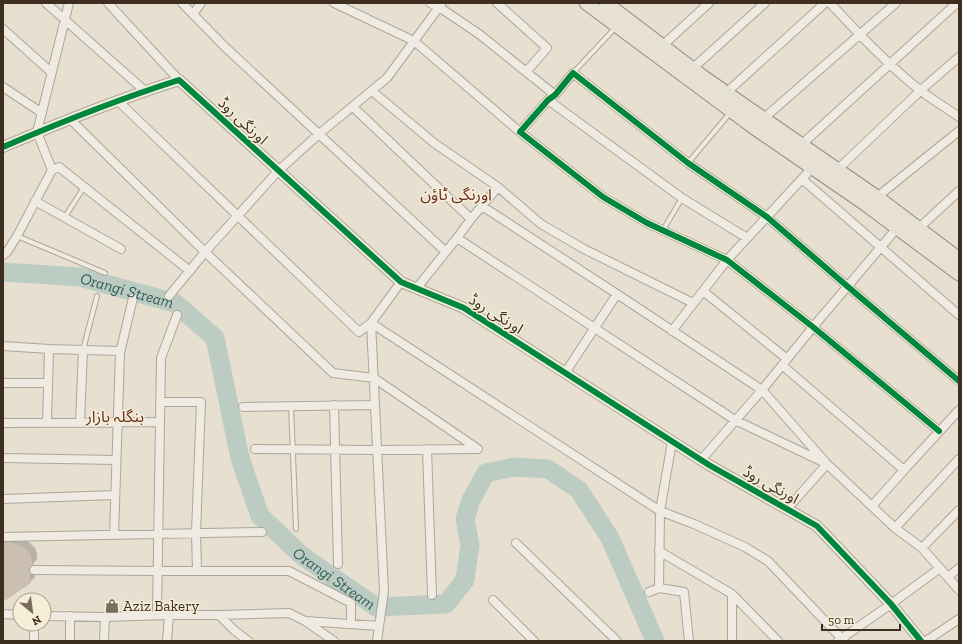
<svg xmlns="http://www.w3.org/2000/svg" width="962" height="644" viewBox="0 0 962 644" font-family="'Zilla Slab','Noto Sans Arabic',serif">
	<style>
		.shadow { fill: #0003 }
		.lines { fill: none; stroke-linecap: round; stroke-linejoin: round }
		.river { stroke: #bcccc2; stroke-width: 19 }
		.building { fill: #cbbfb2 }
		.service-casing { stroke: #ada599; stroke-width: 6 }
		.minor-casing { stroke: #ada599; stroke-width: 10 }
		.tertiary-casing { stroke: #ada599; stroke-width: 12 }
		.primary-casing { stroke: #928b80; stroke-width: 15 }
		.service { stroke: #efebe3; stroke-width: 4 }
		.minor { stroke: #efebe3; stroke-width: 8 }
		.tertiary { stroke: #efebe3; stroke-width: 10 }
		.primary { stroke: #e6e1d4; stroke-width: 13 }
		.cycleway-casing { stroke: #f7eed8; stroke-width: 8 }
		.cycleway { stroke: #00873e; stroke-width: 6 }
		.labels { text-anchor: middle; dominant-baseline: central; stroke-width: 3; stroke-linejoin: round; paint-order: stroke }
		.street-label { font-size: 15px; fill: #3d2e20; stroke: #f7eed8 }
		.poi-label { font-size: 15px; fill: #3d2e20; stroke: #f7eed8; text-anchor: start }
		.neighbourhood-label { font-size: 16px; fill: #6b2e1e; stroke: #f7eed8 }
		.water-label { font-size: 16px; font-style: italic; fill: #2f5d5a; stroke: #f7eed8 }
	</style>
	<rect width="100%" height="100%" fill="#e7e0d1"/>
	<path class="shadow" d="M3,538l23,2 5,4 4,4 2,6v5l-4,5 2,5 -1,3 1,5 -5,5 -27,15z"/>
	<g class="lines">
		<path class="river" id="s1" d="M3,272l77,5 95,26 40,35 25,120 20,58 41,39 75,52 70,-3 19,-24 5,-35 -5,-26 6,-19 15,-27 28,-6 34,2 31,21 31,48 45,103"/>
	</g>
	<path class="building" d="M10,542l10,3 6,4 4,4 2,7v5l-2,2 -1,3 2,4 -2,3 2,6 -28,19v-58z"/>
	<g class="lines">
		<defs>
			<path id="service" d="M573,73l43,-46
				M688,163l42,-50
				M65,217l19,-30
				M663,230l19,-32
				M17,236l88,37
				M83,350l14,-54
				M291,406l5,123"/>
			<path id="minor" d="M46,3l99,88
				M108,3l71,77
				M182,3l43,44 221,205
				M334,3l80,38 106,91
				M430,3l9,4 40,27 76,61
				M497,3l50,45 -21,24
				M830,3c29,31 58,62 91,88 12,9 25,17 38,26
				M193,14l8,-11
				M3,29l48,43
				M662,46l47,-43
				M692,69l73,-66
				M3,87l39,26
				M372,91l62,52 64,44
				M726,93l99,-90
				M548,100l134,98 65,40
				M118,101l241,231 12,-9 13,268 -7,50
				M353,107l118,112 -14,19
				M70,119l135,133 73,-81 41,-37 68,-56 55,-75
				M763,119l133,-116
				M801,145l156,-142
				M52,170l7,-3 131,104
				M837,170l84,-80 38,-33
				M802,179l157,136
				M877,197l82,-66
				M35,201l86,48
				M482,206l135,88
				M471,219l27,-32 43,37 43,25 109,54
				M919,228l40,-37
				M3,255l4,-3 10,-16 35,-66 -15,-38 32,-129
				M401,282l-30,41 289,188 34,13 51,23 23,14 76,80
				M416,289l41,-51 278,182 88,42
				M703,291l84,68
				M169,296l36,-44 128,121 41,5 104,71 -101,1 -122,-1
				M672,331l55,-71 85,-92
				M3,346l46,3 71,2
				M782,365l122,105 55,-60
				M565,373l52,-79 145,96 65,74 68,64 27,20 37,42
				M3,383h45
				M161,402h40l-5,131 1,38
				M334,405l4,159
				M243,407l132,-2
				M47,422l2,-73
				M80,422l3,-72
				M3,423l157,-1
				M939,431l-126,-104 -86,-67 -80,-37 -44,-26 -83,-65 28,-32 7,-5 18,-22 115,90 79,54 80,69 112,95
				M427,449l5,146
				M3,458l113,2
				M701,460l61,-70 51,-63 84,-99
				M3,499l112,-4
				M872,506l32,-36
				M787,509l40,-45
				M895,528l64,-69
				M114,535l6,-182 13,-55
				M3,537l259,-5
				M516,543l101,98
				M922,548l37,-38
				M659,551l73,43
				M34,570l124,1h131l62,32v21
				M948,577l11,-9
				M659,588l25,4 5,49
				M649,592l10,-4 1,-77 12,-69
				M493,600l41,41
				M3,614l17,1
				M157,615l4,-257 16,-43
				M219,615l70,-2 16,8 74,5
				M44,616l61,1 64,-2h50l15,15 14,11
				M305,621l29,20
				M34,641v-17
				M70,641v-25
				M104,641l1,-24
				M167,641l2,-26
				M732,641v-47l46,47
				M838,641l53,-37 49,-36
				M926,641l33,-22"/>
			<path id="tertiary" d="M3,147c58,-25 116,-48 176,-67l222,202 63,26 245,157 108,61 74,78 30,37"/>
			<path id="primary" d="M586,3l167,124 112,77 94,70
				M606,3l96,73 175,121 82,62"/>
		</defs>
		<use href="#service" class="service-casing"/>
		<use href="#minor" class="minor-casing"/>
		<use href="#tertiary" class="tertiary-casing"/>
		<use href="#primary" class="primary-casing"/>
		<use href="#service" class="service"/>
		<use href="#minor" class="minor"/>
		<use href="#tertiary" class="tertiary"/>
		<use href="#primary" class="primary"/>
		<defs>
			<path id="cycleway" d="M3,147c58,-25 116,-48 176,-67l222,202 63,26 245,157 108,61 74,78 30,37
				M939,431l-126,-104 -86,-67 -80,-37 -44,-26 -83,-65 28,-32 7,-5 18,-22 115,90 79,54 80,69 112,95"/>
		</defs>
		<use href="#cycleway" class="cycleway-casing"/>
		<use href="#cycleway" class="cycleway"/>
	</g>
	<defs>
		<symbol id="shop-bare" viewBox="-9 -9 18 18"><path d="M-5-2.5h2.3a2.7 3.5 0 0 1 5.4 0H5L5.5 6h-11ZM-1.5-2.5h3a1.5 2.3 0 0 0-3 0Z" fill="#786c5e" stroke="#f7eed8" stroke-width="2.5" paint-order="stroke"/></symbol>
	</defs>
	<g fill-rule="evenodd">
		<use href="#shop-bare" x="102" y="596" width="20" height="20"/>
	</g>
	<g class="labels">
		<g class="street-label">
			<text transform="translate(243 121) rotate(43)">اورنگی روڈ</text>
			<text transform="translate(496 314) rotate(32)">اورنگی روڈ</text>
			<text transform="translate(771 485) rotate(29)">اورنگی روڈ</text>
		</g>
		<g class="poi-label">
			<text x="123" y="606">Aziz Bakery</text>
		</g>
		<g class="neighbourhood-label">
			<text x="456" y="194">اورنگی ٹاؤن</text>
			<text x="115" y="416">بنگلہ بازار</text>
		</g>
		<g class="water-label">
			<text stroke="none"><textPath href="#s1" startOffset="126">Orangi Stream</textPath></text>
			<text stroke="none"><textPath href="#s1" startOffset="510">Orangi Stream</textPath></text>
		</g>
	</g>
	<rect width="962" height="644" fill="none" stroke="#3d2e20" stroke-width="8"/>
	<g transform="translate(32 612) rotate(151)"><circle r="19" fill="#f7eed8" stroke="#ada18e"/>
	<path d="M0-3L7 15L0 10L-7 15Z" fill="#786c5e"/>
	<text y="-6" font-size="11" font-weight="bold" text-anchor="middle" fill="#3d2e20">N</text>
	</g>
	<path d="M822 624v6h78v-6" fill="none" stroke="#3d2e20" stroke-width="2"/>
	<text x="828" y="624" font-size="12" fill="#3d2e20" stroke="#f7eed8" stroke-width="3" paint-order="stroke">50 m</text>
</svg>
